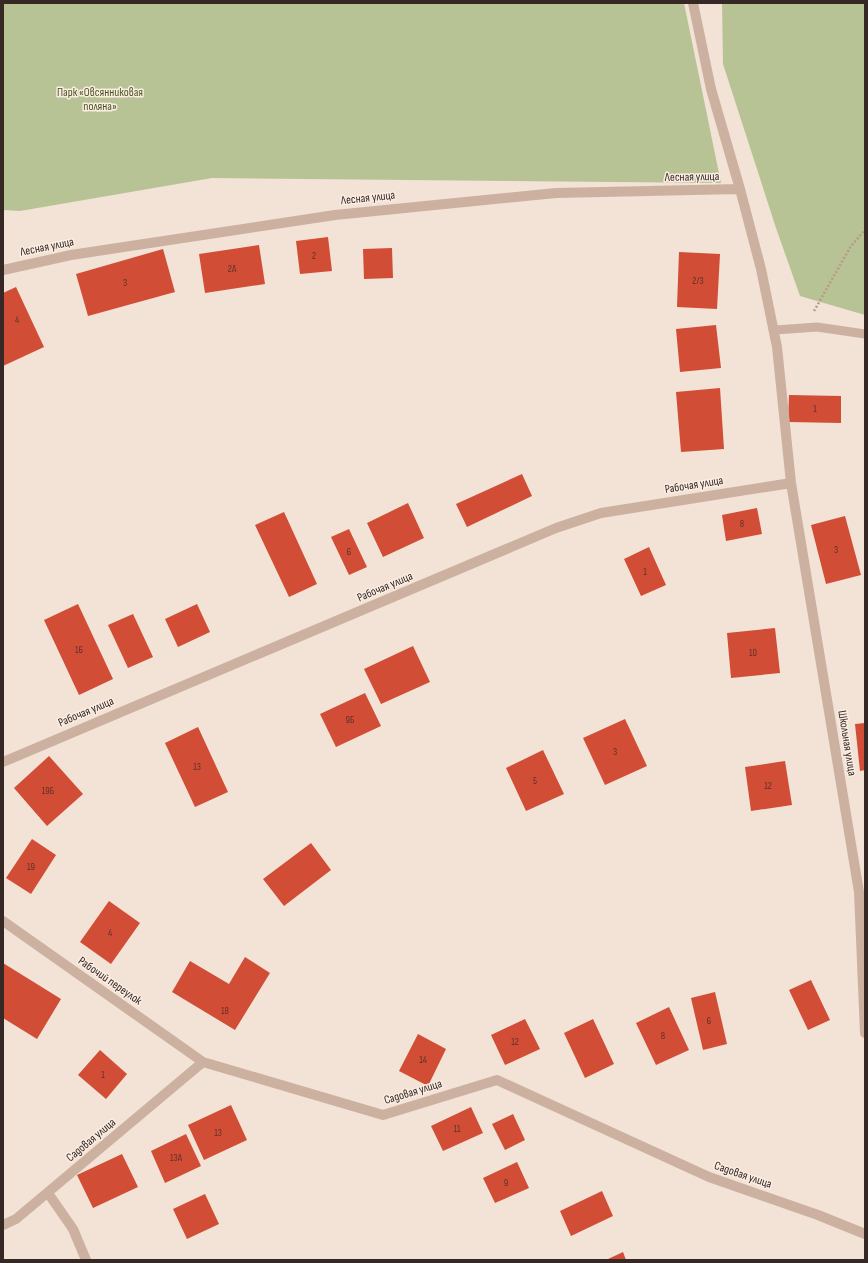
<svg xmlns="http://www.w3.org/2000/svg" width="868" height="1263" viewBox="0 0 868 1263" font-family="'Sofia Sans Condensed',sans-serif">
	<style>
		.green { fill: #b8c395 }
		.building { fill: #d14d35 }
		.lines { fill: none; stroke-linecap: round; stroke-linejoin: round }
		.path { stroke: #b89a8b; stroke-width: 2.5; stroke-dasharray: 2 2; stroke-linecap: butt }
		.service { stroke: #ccb1a1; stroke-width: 9 }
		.minor { stroke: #ccb1a1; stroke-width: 10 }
		.labels { text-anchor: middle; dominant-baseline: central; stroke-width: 3; stroke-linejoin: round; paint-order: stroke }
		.number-label { font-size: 10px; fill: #5c3129 }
		.park-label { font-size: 12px; fill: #495626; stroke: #fbede2 }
		.street-label { font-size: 12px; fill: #352825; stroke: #fbede2 }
	</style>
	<rect width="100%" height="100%" fill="#f3e2d6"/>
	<path class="green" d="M3,3h681l37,180 -509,-5 -192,33 -17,-1z
		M722,3h143v312l-65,-19 -24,-68 -53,-164z"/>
	<path class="building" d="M328,237l4,34 -32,3 -4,-33z
		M259,245l6,39 -60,9 -6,-39z
		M392,248l1,30 -29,1 -1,-30z
		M163,249l12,43 -87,24 -12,-42z
		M679,252l41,2 -3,55 -40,-2z
		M16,287l28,60 -41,19v-73z
		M716,325l5,43 -41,4 -4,-43z
		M720,388l4,61 -43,3 -5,-60z
		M789,395l52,1v27l-53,-1z
		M522,474l10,22 -65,31 -11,-23z
		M408,503l16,35 -41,19 -16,-34z
		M757,508l5,26 -36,7 -4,-26z
		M284,512l33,72 -28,13 -34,-72z
		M845,516l16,59 -35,9 -15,-59z
		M349,529l18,38 -18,8 -18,-38z
		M649,547l17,38 -25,11 -17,-37z
		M78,604l35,75 -34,16 -35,-75z
		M197,604l13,28 -32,15 -13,-28z
		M133,614l20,43 -25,11 -20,-43z
		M775,628l5,45 -49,5 -4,-45z
		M413,646l17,36 -49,22 -17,-35z
		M365,693l16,33 -45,21 -16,-33z
		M625,719l22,47 -42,19 -22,-47z
		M865,723v47l-5,1 -5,-47z
		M198,727l30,65 -33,15 -30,-64z
		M543,750l21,44 -38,17 -20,-43z
		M49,756l34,38 -36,32 -33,-38z
		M785,761l7,44 -41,6 -6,-44z
		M32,839l24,16 -25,39 -25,-16z
		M311,843l20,27 -47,36 -21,-27z
		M109,901l31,22 -29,41 -31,-22z
		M245,957l25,16 -35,57 -63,-38 18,-31 39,23z
		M3,963l58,36 -24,40 -34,-21z
		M811,980l19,40 -22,10 -19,-40z
		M715,992l12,52 -24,6 -12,-52z
		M669,1007l20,43 -33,15 -20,-42z
		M525,1019l15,30 -35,16 -14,-30z
		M593,1019l21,45 -29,14 -21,-45z
		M418,1034l28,15 -18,37 -29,-15z
		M100,1050l27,24 -21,25 -28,-24z
		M231,1105l16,35 -43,20 -16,-35z
		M471,1107l12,26 -40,18 -12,-25z
		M513,1114l12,26 -20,10 -13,-26z
		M186,1134l15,32 -36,17 -14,-32z
		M122,1154l16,33 -45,21 -16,-33z
		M517,1162l12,26 -34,15 -12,-25z
		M602,1191l11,25 -42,20 -11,-25z
		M205,1194l14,30 -32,15 -14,-30z
		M623,1252l3,8h-20z"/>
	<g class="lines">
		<path class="path" d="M814,311l37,-65 14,-16"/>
		<path class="service" d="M775,330l42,-3 48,7"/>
		<path class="minor" d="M693,3l18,86 29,100 21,80 16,78 14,136 68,409 6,141
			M3,270l68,-15 264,-40 221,-22 184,-4
			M3,762l553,-234 45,-15 190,-30
			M3,921l200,141 180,53 114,-35 212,97 109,38 47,19
			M48,1193l25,36 13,31
			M3,1225l13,-6 187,-157"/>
	</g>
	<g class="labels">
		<g class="number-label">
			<text x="314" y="256">2</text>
			<text x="232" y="269">2А</text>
			<text x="698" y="281">2/3</text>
			<text x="125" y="283">3</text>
			<text x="17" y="320">4</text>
			<text x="815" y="409">1</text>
			<text x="742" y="524">8</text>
			<text x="836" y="550">3</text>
			<text x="349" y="552">6</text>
			<text x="645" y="572">1</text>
			<text x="79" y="650">16</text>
			<text x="753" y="653">10</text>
			<text x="350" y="720">9Б</text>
			<text x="615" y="752">3</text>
			<text x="197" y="767">13</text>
			<text x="535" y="781">5</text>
			<text x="768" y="786">12</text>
			<text x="48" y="791">19Б</text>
			<text x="31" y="867">19</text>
			<text x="110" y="933">4</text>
			<text x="225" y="1011">18</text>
			<text x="709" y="1021">6</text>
			<text x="663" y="1036">8</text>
			<text x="515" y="1042">12</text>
			<text x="423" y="1060">14</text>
			<text x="103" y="1075">1</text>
			<text x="457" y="1129">11</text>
			<text x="218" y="1133">13</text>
			<text x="176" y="1158">13А</text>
			<text x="506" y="1183">9</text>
		</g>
		<g class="park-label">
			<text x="100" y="92">Парк «Овсянниковая<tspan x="100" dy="14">поляна»</tspan></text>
		</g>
		<g class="street-label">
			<text transform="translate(692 177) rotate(-1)">Лесная улица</text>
			<text transform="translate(368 198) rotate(-6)">Лесная улица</text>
			<text transform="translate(47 247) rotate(-11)">Лесная улица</text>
			<text transform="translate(694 485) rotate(-9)">Рабочая улица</text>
			<text transform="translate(385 587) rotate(-23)">Рабочая улица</text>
			<text transform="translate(86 712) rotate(-23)">Рабочая улица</text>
			<text transform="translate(847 743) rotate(81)">Школьная улица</text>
			<text transform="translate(110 981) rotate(35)">Рабочий переулок</text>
			<text transform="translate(413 1092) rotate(-17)">Садовая улица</text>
			<text transform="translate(91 1140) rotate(-40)">Садовая улица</text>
			<text transform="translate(743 1175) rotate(19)">Садовая улица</text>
		</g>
	</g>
	<rect width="868" height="1263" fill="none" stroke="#352825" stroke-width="8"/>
</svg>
